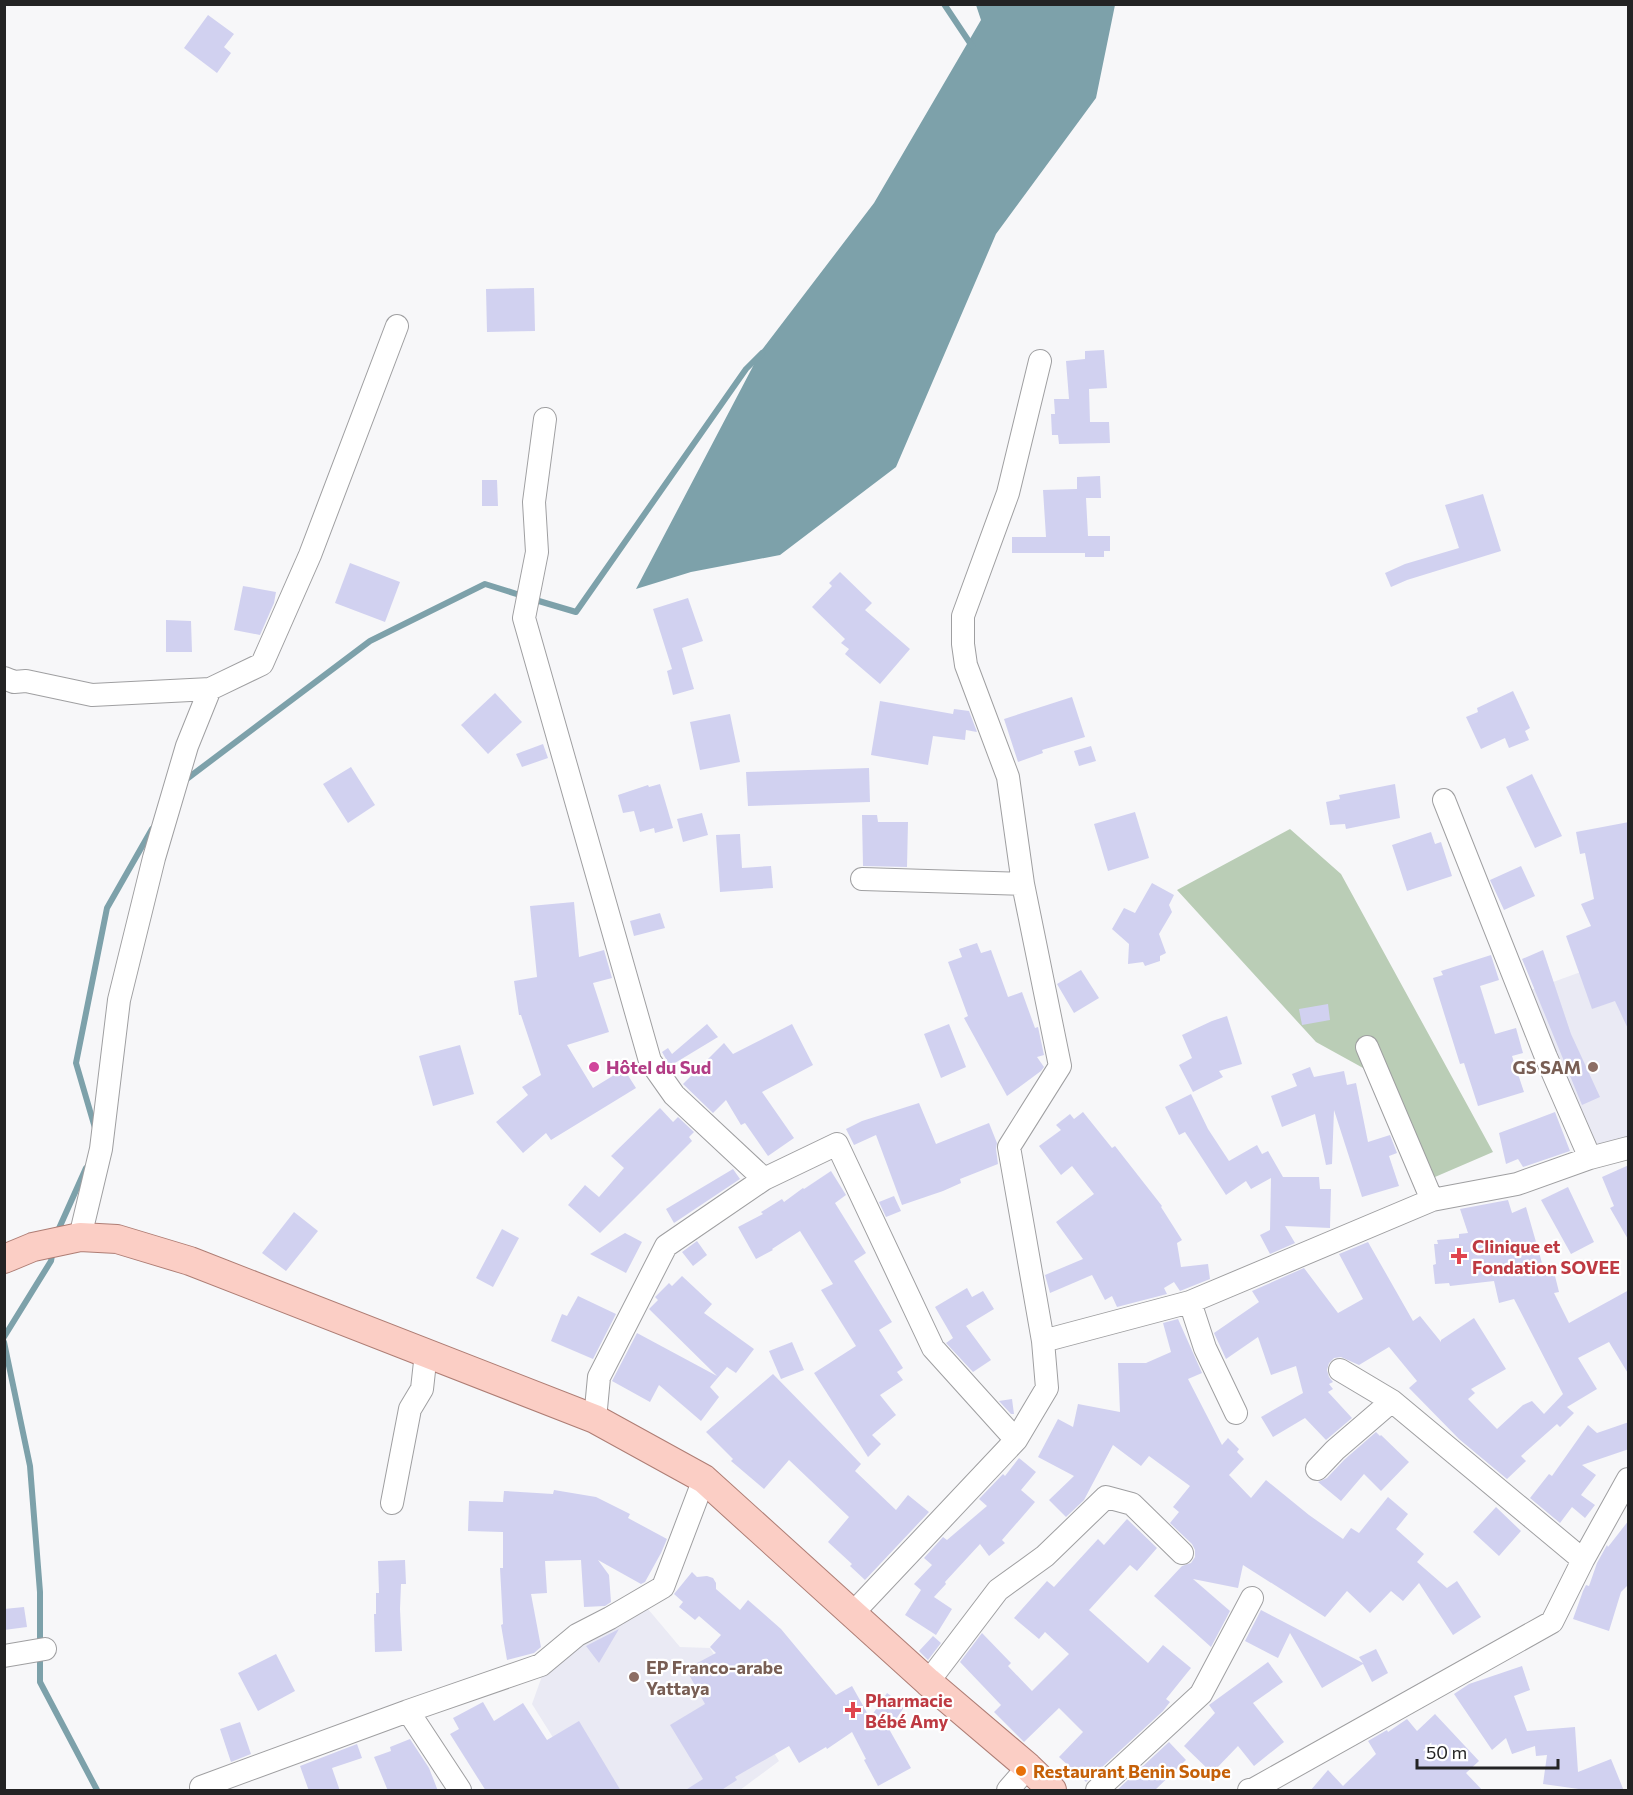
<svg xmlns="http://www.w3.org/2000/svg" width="1633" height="1795" viewBox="0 0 1633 1795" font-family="Commissioner,sans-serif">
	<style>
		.built { fill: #eaeaf4 }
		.green { fill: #bacdb6 }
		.water { fill: #7da1aa }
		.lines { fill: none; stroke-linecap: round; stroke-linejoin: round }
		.stream { stroke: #7da1aa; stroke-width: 6 }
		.building { fill: #d1d1f0 }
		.minor-casing { stroke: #9f9fa1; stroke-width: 24 }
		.major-casing { stroke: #ae7d74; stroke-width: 30 }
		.minor { stroke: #fff; stroke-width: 22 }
		.major { stroke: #fbcec5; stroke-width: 28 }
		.hotel-dot { fill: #d1479c; stroke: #fff; stroke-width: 2 }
		.education-dot { fill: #8d6e63; stroke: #fff; stroke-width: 2 }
		.health-dot { fill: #e0444e; stroke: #fff; stroke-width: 2 }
		.food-dot { fill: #e8710a; stroke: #fff; stroke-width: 2 }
		.labels { text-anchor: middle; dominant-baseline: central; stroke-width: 4.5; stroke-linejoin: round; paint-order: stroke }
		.hotel-label { font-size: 18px; font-weight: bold; fill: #b23c85; stroke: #fff; text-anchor: start }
		.education-label { font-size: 18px; font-weight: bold; fill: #785e54; stroke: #fff; text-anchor: end }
		.health-label { font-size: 18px; font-weight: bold; fill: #be3a42; stroke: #fff; text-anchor: start }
		.food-label { font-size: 18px; font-weight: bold; fill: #c56008; stroke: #fff; text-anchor: start }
	</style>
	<rect width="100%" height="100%" fill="#f7f7f9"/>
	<path class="built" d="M1628,955v187l-26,8 -15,-8 -59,-151z
		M637,1596l43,51 30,1 69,113 -39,29h-154l-54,-86 19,-53z"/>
	<path class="green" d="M1290,829l51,45 152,278 -65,28 -54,-106 -58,-32 -139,-152z"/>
	<path class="water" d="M976,5h139l-19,93 -100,136 -100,233 -116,88 -89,17 -55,17 125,-238 113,-148 107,-183z"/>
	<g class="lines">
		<path class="stream" d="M944,4l28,42
			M532,599l44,13 170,-243 16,-16
			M184,781l186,-140 115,-57 38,12
			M95,1128l-19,-65 31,-155 45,-79
			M56,1235l30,-67
			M4,1337l47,-76 2,-11
			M4,1342l26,124 10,126v53
			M40,1655v27l57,108"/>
	</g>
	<path class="building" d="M208,15l26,19 -10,13 7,6 -14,20 -33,-25z
		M534,288l1,43 -48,1 -1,-43z
		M1104,350l3,38 -18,1 1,33h19l1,21 -51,1 -1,-9h-6l-1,-21h4l-1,-15h15l-3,-38 19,-2v-8z
		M1100,476l1,22h-15l2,38h22v15h-6v6h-19v-4h-73v-16h34l-3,-47 34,-1v-12z
		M482,480h15l1,26h-16z
		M1483,494l18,57 -94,29 -16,7 -6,-14 20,-9 54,-16 -14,-43z
		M350,563l50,19 -15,40 -50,-19z
		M840,572l32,31 -7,7 45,39 -30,35 -35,-30 4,-5 -8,-6 4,-4 -33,-32 20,-21 -3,-3z
		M243,586l33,6 -2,11 -14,32 -26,-5z
		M688,598l15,43 -21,7 12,41 -21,6 -6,-24 5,-2 -19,-60z
		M166,620l25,1 1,31h-26z
		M1513,691l17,37 -5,3 4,9 -20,8 -4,-10 -24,11 -15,-32 12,-5 -1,-4z
		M495,693l27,29 -34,32 -27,-29z
		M1072,697l13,40 -43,13 1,3 -25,9 -14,-43z
		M880,701l73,13 1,-5 15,2 8,21 -11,-2 -1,10 -32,-4 -5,29 -57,-10z
		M730,714l10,48 -40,8 -10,-48z
		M543,744l5,14 -26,9 -6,-13z
		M1091,746l5,15 -17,5 -5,-15z
		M351,767l24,38 -27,18 -25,-39z
		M869,768l1,34 -122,4 -2,-34z
		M1532,774l30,62 -27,12 -29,-61z
		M660,784l13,44 -18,5 -1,-5 -14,4 -6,-21 -11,2 -5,-18 30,-10 1,2z
		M1395,784l5,34 -54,11 -1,-5 -15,1 -4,-23 14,-3 -1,-4z
		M1135,812l14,46 -41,13 -14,-47z
		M702,813l6,22 -25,7 -6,-23z
		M862,815h15l1,7h30l-1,45 -44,-1z
		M1629,822v209l-14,-30 -23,8 -26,-73 25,-10 -10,-22 13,-5 -9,-46 -5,1 -4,-22z
		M1431,832l4,12 6,-2 11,34 -45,15 -15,-46z
		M740,834l2,34 29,-2 2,22 -53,4 -4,-57z
		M1521,866l14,30 -31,14 -14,-30z
		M1152,883l22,12 -5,10 3,7 -13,22 7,19 -6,3v5l-15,5 -2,-4 -15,2 1,-20 -17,-15 12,-21 11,5z
		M574,902l5,55 25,-7 8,28 -19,5 16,49 -42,13 26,43 31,-19 12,19 -85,52 -5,-7 -23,20 -27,-31 32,-27 -6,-8 19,-12 -20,-60h-2l-5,-34 23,-4 -7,-71z
		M660,913l5,15 -31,8 -4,-15z
		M977,943l4,10 10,-3 17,47 14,-5 13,36 3,-1 6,28 -7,2 7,10 -3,4 -34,25 -43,-78 4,-2 -20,-54 14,-5 -3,-8z
		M1543,950l28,84 29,63 -18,8 -60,-146z
		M1491,955l8,25 -19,6 15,48 21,-6 7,25 -11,3 12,36 -46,14 -14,-43 -4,1 -27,-86 10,-3 -2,-4z
		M1081,970l18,28 -25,15 -17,-29z
		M1328,1004l2,16 -28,5 -3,-16z
		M1227,1016l15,48 -23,7 4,6 -30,15 -14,-27 13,-7 -10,-23 30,-14z
		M707,1024l11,13 -48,29 -8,-14 6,-4 4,6z
		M792,1024l21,41 -51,27 32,46 -26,18 -23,-33 -4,2 -15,-25 -13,13 -30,-29 41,-41 9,11z
		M949,1024l17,43 -25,11 -17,-44z
		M460,1045l14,49 -41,12 -14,-50z
		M1310,1067l4,10 30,-6 3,14 9,-2 12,59 22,-7 7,18 -8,3 10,30 -37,11 -28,-87 -2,54 -6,1 -11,-51 -33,13 -11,-31 26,-10 -5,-12z
		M1191,1094l17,35 21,32 28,-16 5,9 6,-3 15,26h36l1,12h11l-1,39 -45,-2 10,17 -25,11 -10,-19 10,-5 1,-52 -20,11 -5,-8 -20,14 -41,-63 -6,3 -14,-28z
		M919,1103l17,41 53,-21 8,20 -1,6 2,15 -38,15 1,4 -18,8 -41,14 -26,-70 -22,10 -8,-16 16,-8z
		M660,1108l13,14 5,-5 16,15 -5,5 3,4 -92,92 -32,-28 17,-20 14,12 25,-29 -13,-12z
		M1083,1112l29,36 3,-2 47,60 -1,1 21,33 -5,3 4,24 27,-3 2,15 -30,12 -6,-9 -10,6 3,6 -50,13 -5,-11 -7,4 -13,-25 -42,18 -5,-18 38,-16 -27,-37 38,-28 -22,-28 -11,9 -22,-29 22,-16 -5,-5 14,-11 4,5z
		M1555,1112l15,39 -47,16 -5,-8 -12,5 -7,-31z
		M1629,1165v76l-19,-33 4,-2 -12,-29z
		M733,1169l7,10 -66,44 -8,-14z
		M831,1171l15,24 -11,8 31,50 -12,8 38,61 -13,8 24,38 -6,4 6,8 -23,15 16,20 -24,20 9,9 -13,13 -54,-84 42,-27 -35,-56 12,-6 -33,-53 -28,18 1,1 -17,9 -18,-32 25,-13 -2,-2 21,-13 2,3 19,-14 1,1z
		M1568,1187l26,55 -23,12 -30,-54z
		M894,1196l7,15 -15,6 -7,-15z
		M1508,1200l4,13 14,-6 18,63 9,-2 6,24 -5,1 15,30 60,-33v85l-20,-33 -31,16 19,31 -30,18 7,6 -14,14 -3,-3 -36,32 5,5 -19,18 -48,-40 -50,-51 8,-7 -28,-34 -30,18 -18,-8 -7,1 -5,5 -2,7 2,7 4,5 -4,2 4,5 -5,3 24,26 -26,22 -21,-22 -32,19 -12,-20 42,-24 -7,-27 -25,9 -13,-38 -32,22 -12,-26 45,-31 -7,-11 52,-23 34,45 25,-14 -24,-45 29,-12 45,79 7,-5 21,26v-2l33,-22 32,51 -35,20 4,4 -7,6 29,30 26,-24 9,-4 12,13 19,-20 -49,-95 -15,4 -5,-22 -44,5 -1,-3 -14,1 -2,-19 3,-1 -2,-20h4l-1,-4 22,-2v-4l9,-1 -8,-24z
		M294,1212l24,19 -32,40 -24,-18z
		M502,1229l17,9 -26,49 -17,-9z
		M625,1233l17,9 -16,31 -36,-19z
		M697,1241l10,14 -14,11 -11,-14z
		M682,1276l30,28 -8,9 50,36 -18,24 -9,-6 -17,20 9,10 -18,24 -42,-36 -9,17 -38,-21 25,-48 80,43 -68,-67 9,-9 -3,-3 14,-14 3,3z
		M967,1288l5,9 11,-6 11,18 -28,17 25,34 -18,12 -27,-29 7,-5 -18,-31z
		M578,1296l38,18 -23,45 -42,-18 11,-27 5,2z
		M1178,1319l24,54 -14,6 34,66 6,-7 11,11 -2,3 7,7 -15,16 22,23 15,-18 43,35 34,24 8,-11 8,5 29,-36 20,17 -12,15 28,25 -7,8 30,26 10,-7 24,36 -28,18 -34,-52 -16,18 -12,-10 -21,22 -23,-22 -22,26 -82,-52 -5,23 -45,-9 37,32 -19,36 -57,-51 28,-30 9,-3 4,-6v-7l-3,-6 -22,-21 9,-11 -6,-5 17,-21 -41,-30 -8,10 -28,-21 -29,55 -18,17 -17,-17 25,-24 -36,-19 20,-38 15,8 5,-23 42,8 -2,-49h28l25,-11 -8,-29z
		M792,1342l12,28 -23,9 -12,-28z
		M773,1374l88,90 -6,7 41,39 12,-15 21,17 -64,68 -15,-14 2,-2 -24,-22 21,-25 -60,-57 -25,29 -33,-28 2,-2 -27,-27z
		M1012,1399l2,15h-3l-12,-13z
		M1629,1422v27l-47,16 14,10 -15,20 14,10 -10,13 -13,-11 -12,16 -30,-25 19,-24 3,2 36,-51 9,8z
		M1376,1432l4,4 1,-1 28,27 -28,29 -17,-17 -23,27 -23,-19 9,-4 17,-18z
		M1019,1458l17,14 -15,18 14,12 -33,38 3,3 -16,13 -9,-12 -35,38 1,2 -12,13 18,12 -16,26 -31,-20 16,-25 -7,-6 18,-19 -8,-7 19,-21 4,3 40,-34 -8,-7 24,-25 2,2z
		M554,1490l42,7 34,17 -2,4 39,21 -6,14 -16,29 -4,2 -43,-24 11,15 2,27 -6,4 -21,1 -3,-47 -36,1 2,32 -16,1 10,53 -7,6 -27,7 -6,-35 2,-1 -3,-56h3v-36l-35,-1 1,-30 34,1 1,-11 49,3z
		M1496,1507l25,24 -22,25 -26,-24z
		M1127,1519l30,29 -20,23 -7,-6 -41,45 59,53 15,-18 28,23 -25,31 4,3 -7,9 -77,71 -27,-25 24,-25 -24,-24 -35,34 -30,-30 7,-7 -41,-43 22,-29 29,30 -3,3 24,25 37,-37 -24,-22 -6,7 -25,-21 33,-37 7,6 44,-48 6,6z
		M1629,1520v64l-8,8 -12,39 -36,-12 10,-28 3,-6 3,1 8,-23 10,-18 1,2z
		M405,1560l1,24h-5l-1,25 2,42 -27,1 -1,-38h2v-21h3l-1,-32z
		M692,1572l5,5 10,-1 6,2 3,5v6l24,21 8,-10 33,29 55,66 16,-9 18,32 17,-25 18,13 -16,23 22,39 -33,18 -14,-26 2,-1 -14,-27 -25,17 -1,-2 -27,16 -10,-17 -54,31 2,3 -17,11h-36l19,-12 -33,-54 35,-21 -19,-35 30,-16 -6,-6 11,-12 -22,-19 -4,4 -16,-13 4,-5 -9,-8z
		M24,1607l3,20 -23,3v-21z
		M1261,1610l102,53 -4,-6 17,-8 12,24 -16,9 -9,-18 -41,24 -32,-55 -12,25 -33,-17z
		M619,1629l-20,34 -13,-17z
		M933,1636l8,7 -13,17 -9,-9z
		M276,1654l19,37 -37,20 -20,-38z
		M1268,1662l15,20 -30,21 31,39 -30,24 -16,-20 -26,27 -28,-27 31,-33 -6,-8z
		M1522,1666l8,24 -16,6 13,35 48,-4 3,45 33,-13 13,32h-31l-50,-7 4,-29 -11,1 -1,-10 -23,8 -6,-16 -14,12 -38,-56 15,-10z
		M483,1702l11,19 29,-18 24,37 32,-19 42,70h-135l-36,-57 9,-5 -6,-11z
		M1435,1714l44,47 -13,12 17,18h-173l18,-21 15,16 33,-32 -8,-13 19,-11 1,2 19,-13 10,12z
		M240,1722l11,32 -20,8 -11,-33z
		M410,1739l19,29 9,23h-50l-14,-34 17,-6 -1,-4z
		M1169,1742l17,18 -32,31h-38z
		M357,1744l5,14 -30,10 8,23h-31l-9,-25z"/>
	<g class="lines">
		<defs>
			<path id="minor" d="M545,419l-11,83 3,50 -13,66 126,443 24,34 90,84
				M4,678l10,4 12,-1 66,14 118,-6 52,-25 48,-109 87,-229
				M1444,800l102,257 44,101
				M862,879l161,5
				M1367,1047l65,153
				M80,1237l21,-88 18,-149 35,-142 33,-112 23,-57
				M1190,1302l15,46 31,65
				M1043,1341l147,-39 242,-102 85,-16 73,-26 38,-10
				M1340,1370l52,31 191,159
				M595,1419l4,-42 67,-131 98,-67 73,-35 96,204 83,92
				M1317,1469l18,-19 57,-49
				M392,1503l18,-94 12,-20 4,-36
				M852,1614l164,-174 31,-52 -4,-47 -34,-194 51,-81 -37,-182 -15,-107 -42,-112 -3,-21v-28l45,-123 32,-132
				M4,1656l41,-7
				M928,1682l70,-92 47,-34 61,-59 26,7 50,49
				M201,1787l207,-76
				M460,1790l-52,-79 133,-46 36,-30 33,-17 53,-31 41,-108
				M1008,1790l20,-23
				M1097,1790l104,-96 51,-96
				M1249,1790l5,-1 298,-167 31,-62 45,-81"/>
			<path id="major" d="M4,1259l29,-12 47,-10 37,2 73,22 405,158 109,60 224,203 100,85 24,23"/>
		</defs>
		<use href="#minor" class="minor-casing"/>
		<use href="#major" class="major-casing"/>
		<use href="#minor" class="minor"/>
		<use href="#major" class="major"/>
	</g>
	<circle class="hotel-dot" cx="594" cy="1067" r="6"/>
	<g class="education-dot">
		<circle cx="1593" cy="1067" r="6"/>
		<circle cx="634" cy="1677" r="6"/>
	</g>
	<g class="health-dot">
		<path d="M1456 1247h6v6h6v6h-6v6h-6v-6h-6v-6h6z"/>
		<path d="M850 1701h6v6h6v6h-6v6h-6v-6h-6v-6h6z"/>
	</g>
	<circle class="food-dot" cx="1021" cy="1771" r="6"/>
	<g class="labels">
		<g class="hotel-label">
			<text x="606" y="1067">Hôtel du Sud</text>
		</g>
		<g class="education-label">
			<text x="1581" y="1067">GS SAM</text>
			<text x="646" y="1667" text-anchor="start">EP Franco-arabe<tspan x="646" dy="21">Yattaya</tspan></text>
		</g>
		<g class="health-label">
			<text x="1472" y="1246">Clinique et<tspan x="1472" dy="21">Fondation SOVEE</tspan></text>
			<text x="865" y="1700">Pharmacie<tspan x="865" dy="21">Bébé Amy</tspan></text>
		</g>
		<g class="food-label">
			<text x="1033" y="1771">Restaurant Benin Soupe</text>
		</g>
	</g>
	<rect width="1633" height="1795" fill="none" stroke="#232324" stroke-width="12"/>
	<path d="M1417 1759v9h141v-9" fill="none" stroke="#232324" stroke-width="3"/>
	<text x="1426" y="1759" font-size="18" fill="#232324" stroke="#ffffff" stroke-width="4.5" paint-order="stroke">50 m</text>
</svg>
